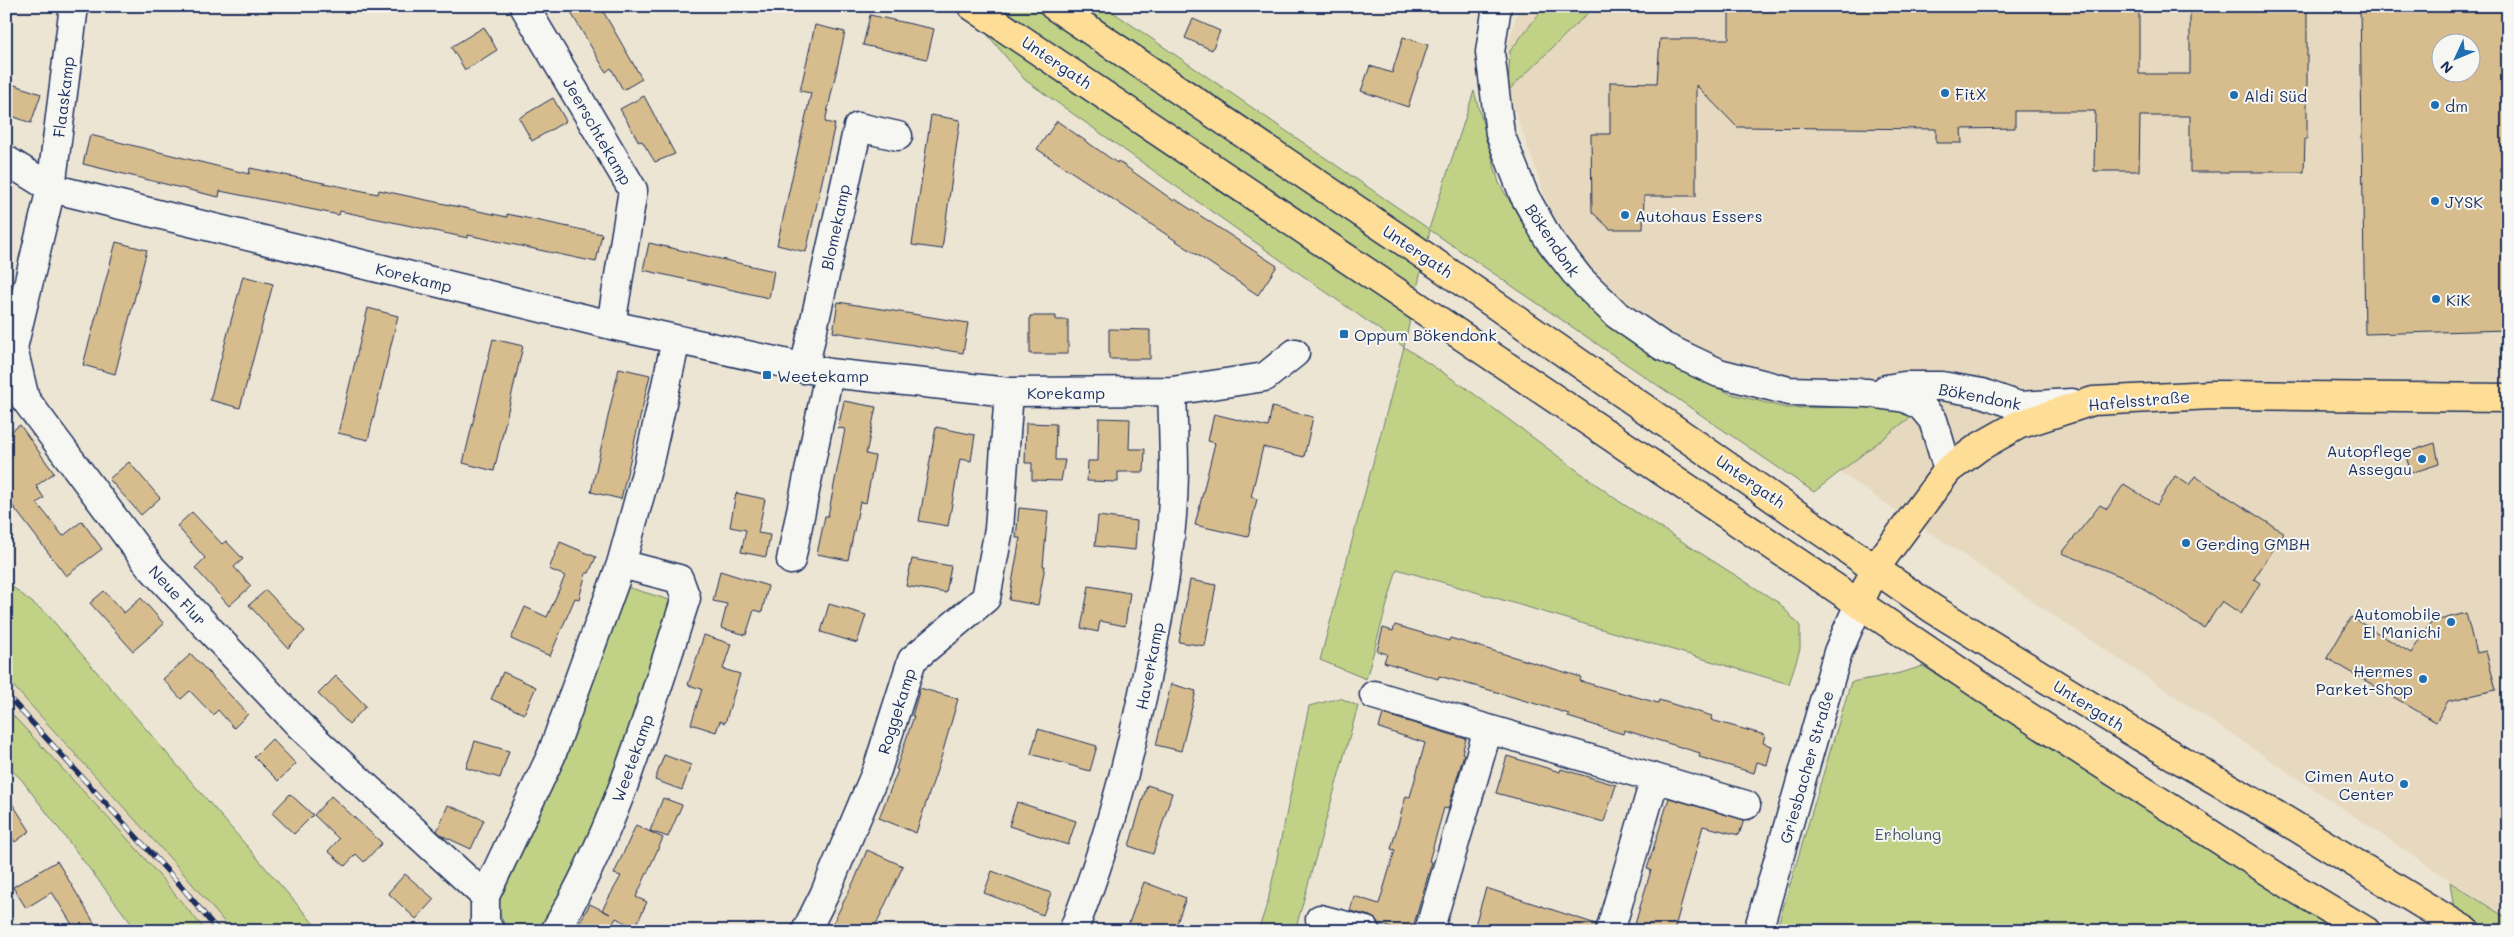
<svg xmlns="http://www.w3.org/2000/svg" width="2514" height="937" viewBox="0 0 2514 937" font-family="Mali,sans-serif">
	<style>
		.built { fill: #e6d9bf; fill-rule: evenodd }
		.green { fill: #c1d286; stroke: #6e8072 }
		.building { fill: #d7bd8d; stroke: #1b2f5e; fill-rule: evenodd }
		.lines { fill: none; stroke-linecap: round; stroke-linejoin: round }
		.minor-casing { stroke: #1b2f5e; stroke-width: 31 }
		.major-casing { stroke: #1b2f5e; stroke-width: 31 }
		.minor { stroke: #f6f6f2; stroke-width: 28 }
		.major { stroke: #fedd96; stroke-width: 28 }
		.rail-casing { stroke: #1b2f5e; stroke-width: 5.5 }
		.rail { stroke: #f6f6f2; stroke-width: 4; stroke-dasharray: 11; stroke-linecap: butt }
		.poi-dot { fill: #1f6fb2; stroke: #f6f6f2; stroke-width: 2 }
		.labels { text-anchor: middle; dominant-baseline: central; stroke-width: 4; stroke-linejoin: round; paint-order: stroke }
		.street-label { font-size: 16px; fill: #1b2f5e; stroke: #f6f6f2 }
		.poi-label { font-size: 16px; fill: #1b2f5e; stroke: #f6f6f2; text-anchor: start }
		.park-label { font-size: 16px; fill: #445868; stroke: #f6f6f2 }
	</style>
	<rect width="100%" height="100%" fill="#ede5d4"/>
	<filter id="ink" filterUnits="userSpaceOnUse"><feTurbulence type="fractalNoise" baseFrequency=".02" numOctaves="2"/><feDisplacementMap in="SourceGraphic" scale="10" xChannelSelector="R" yChannelSelector="G"/><feConvolveMatrix kernelMatrix="1 2 1 2 8 2 1 2 1" color-interpolation-filters="sRGB"/></filter>
	<g filter="url(#ink)">
		<path class="built" d="M1519,6h989v913l-708,-473 -156,-123 -84,-84 -52,-148 -4,-32zM2442,42h30v30h-30z
			M6,678l171,188 55,65h-26l-69,-82 -131,-141z"/>
		<path class="green" d="M964,6h140l325,223 45,-138 25,92 45,76 63,65 71,46 53,24 55,14 89,-1 29,3 8,6 -98,76 -384,-262 -26,117 62,41 154,114 159,101 21,23v23l-11,35 -392,-115 -31,110 -46,-19 84,-313 -379,-267z
			M1545,6h50l-87,85 2,-40z
			M6,582l41,32 273,317h-88l-55,-65 -171,-188z
			M624,586l49,15 -52,168 -74,162h-40l-10,-25 68,-145z
			M1923,666l418,265h-565l75,-249 50,-9z
			M1340,698l18,8 -63,225h-37l10,-30 41,-195z
			M6,708l130,140 70,83h-69l-116,-152 -15,-14z
			M2450,882l58,37v12h-51z"/>
		<path class="building" d="M567,6h33l42,73 -19,11 -12,-22 -5,4z
			M1729,6h410v68h51v-68h114v6h3v127h-2l-1,33h-114v-56h-50l-1,55h-45l1,-60h-80v17l-54,1 1,14h-26v-14l-199,-2 -41,-42v111h-52l-1,33h-33l-18,-17 -1,-78h19v-52l47,1 3,-44h69z
			M2360,6h148v324l-143,4zM2442,42h30v30h-30z
			M870,15l64,14 -7,30 -64,-14z
			M1193,19l27,12 -8,19 -27,-12z
			M815,25l30,7 -20,90 10,2 -29,128 -29,-7 34,-152 -11,-2z
			M484,27l13,23 -32,20 -14,-23z
			M1403,37l25,8 -20,62 -47,-16 9,-25 22,7z
			M6,82l35,12 -10,29 -25,-9z
			M644,96l31,58 -20,8 -13,-21 -3,1 -19,-33z
			M553,98l13,23 -34,20 -13,-23z
			M931,115l29,5 -18,129 -30,-4z
			M1057,121l60,42 1,-2 56,40 1,-2 102,67 -19,29 -221,-146z
			M90,135l159,39 1,-6 128,26 1,-4 128,27v-3l95,20 -6,28 -128,-27v3l-128,-27 -1,4 -119,-24 -1,6 -9,-2 -127,-31z
			M116,242l31,8 -32,124 -32,-9z
			M649,243l125,28 -5,27 -126,-28z
			M243,276l30,8 -33,124 -30,-8z
			M838,302l130,21 -5,30 -130,-21z
			M368,308l30,8 -30,124 -30,-7z
			M1030,316h26v4h12v34h-38z
			M1109,329l41,1v29h-41z
			M493,339l30,7 -29,125 -31,-8z
			M619,368l31,7 -29,124 -30,-7z
			M844,401l32,6 -10,47 9,2 -9,47 -6,-1 -12,58 -31,-6 8,-38h3l17,-87 -7,-1z
			M1272,407l41,10 -9,40 -41,-10 -12,50 6,2 -9,38 -53,-12 20,-82 -7,-2 6,-27 54,13z
			M1099,418l31,1 -1,30h16l-1,23h-26v10l-31,-1 1,-20h10z
			M1026,423l30,1 -1,36h10l-4,21 -29,-1v-17h-7z
			M20,425l34,48 -18,13 8,12 -7,5 26,33 19,-15 20,28 -36,27 -60,-79v-62z
			M936,427l39,8 -4,26 -11,-2 -12,67 -29,-5z
			M2435,443l4,21 -28,9 -6,-20z
			M129,462l31,36 -19,17 -32,-36z
			M2175,476l14,9 6,-9 89,57 -30,46 6,4 -19,31 -19,-13 -18,27 -74,-48 -68,-27 38,-48 7,4 17,-25 33,21z
			M736,493l29,6 -7,34 12,2 -4,22 -25,-5 5,-22 -16,-3z
			M1019,508l29,3 -5,55h2l-7,39 -29,-5 11,-62h-4z
			M192,512l30,32 4,-3 17,18 -9,8 17,19 -22,20 -34,-38 10,-10 -28,-32z
			M1098,516l39,5 -2,29 -40,-4z
			M560,542l36,15 -7,16h-3l-7,26 -4,-1 -25,58 -39,-17 14,-32 22,10 18,-41 -16,-7z
			M912,559l39,7 -5,27 -40,-7z
			M720,571l48,15 -6,26 -8,-2 -8,25 -25,-7 6,-24 -14,-3z
			M1190,580l26,5 -11,61 -26,-4z
			M1089,586l41,7 -5,33 -25,-5 -2,11 -17,-4z
			M266,590l39,41 -17,17 -39,-43z
			M104,591l20,22 17,-15 23,26 -31,27 -43,-48z
			M829,604l37,11 -9,28 -36,-11z
			M2466,613l10,40 10,-2 10,39 -48,11 -12,21 -109,-64 24,-41 60,36 20,-31z
			M1395,625l54,16 1,-3 81,24 50,15 -1,4 78,22 1,-3 53,16 -1,4 54,15 -2,8 9,3 -5,19 -10,-3 -3,11 -55,-16 1,-4 -76,-23 -1,4 -55,-17 1,-3 -76,-23 -54,-15 -1,3 -54,-17 3,-8 -10,-3 6,-23 10,3z
			M704,635l27,9 -8,25 17,5 -15,49 -5,-2 -4,11 -25,-8 11,-35 -14,-4z
			M191,654l57,60 -14,14 -16,-18 -5,5 -23,-24 -9,8 -18,-20z
			M503,672l33,15 -12,27 -33,-15z
			M336,676l30,30 -17,18 -31,-30z
			M1171,684l25,7 -15,60 -25,-6z
			M920,688l38,11 -18,62 -24,72 -37,-15 19,-48 -2,-1 18,-53h-2z
			M1383,714l83,25 -4,14 2,1 -16,55 -4,-1 -15,53 3,1 -20,69h-12l-20,-7 -10,-8 -20,-5 4,-15 25,8 16,-54 -4,-1 15,-53 4,1 15,-54 -46,-15z
			M1038,729l59,17 -7,25 -59,-17z
			M272,739l24,25 -18,17 -24,-24z
			M475,741l34,10 -9,27 -34,-10z
			M664,755l27,10 -9,25 -27,-10z
			M1507,756l53,16 1,-3 55,16 -12,37 -108,-29z
			M1147,785l25,8 -19,61 -24,-8z
			M6,794l24,37 -15,11 -9,-13z
			M290,794l23,21 -19,19 -22,-21z
			M331,796l51,47 -18,19 -8,-8 -11,12 -17,-15 11,-12 -25,-24z
			M663,798l19,7 -14,32 -18,-6z
			M1669,798l75,22 -5,15 -36,-9 -29,105h-41l18,-61 -4,-1z
			M1017,802l59,19 -8,24 -59,-19z
			M448,805l36,15 -13,29 -28,-13 -6,-5z
			M636,825l27,13 -27,59 11,5 -12,26 -19,-10 -7,13h-34l15,-27 20,10 -8,-4 19,-34 -7,-2z
			M867,850l36,16 -30,65h-29l-12,-6 24,-48z
			M57,861l17,28 25,42h-23l-24,-39 -26,16 -13,-21z
			M992,871l59,22 -8,22 -59,-22z
			M405,874l29,25 -18,20 -28,-26z
			M1144,882l42,16 -12,33h-48z
			M1486,888l110,36 -1,7h-101l-19,-6z"/>
		<g class="lines">
			<defs>
				<path id="minor" d="M74,6l-23,182 -38,160 12,51 124,166 151,161 185,170v26l5,9
					M524,6l109,184 -22,135
					M1497,6l-7,46 10,82 24,61 24,43 32,41 36,35 46,32 57,27 70,18 79,2 37,5 16,8 12,14 15,50
					M6,160l45,28 560,137 218,48 180,19 163,-1 93,-14 30,-24
					M804,369l54,-242 40,9
					M1886,389l18,-3h38l40,7 37,13 53,-3
					M791,560l38,-187
					M1374,695l114,34
					M1655,778l91,27
					M485,896l66,-140 70,-192
					M1320,919l46,12
					M555,931c61,-101 95,-222 131,-333l-7,-19 -58,-15 27,-98 28,-126
					M806,931l18,-36 53,-125 35,-110 74,-62 13,-69 10,-137
					M1073,931c34,-84 57,-173 75,-262 13,-64 25,-129 26,-195 0,-27 -1,-55 -2,-83
					M1429,931l59,-202 167,49 -45,153
					M1758,931l80,-279 21,-48"/>
				<path id="major" d="M972,6l1021,688 300,193 73,44
					M1054,6l358,241 521,362 208,128 142,82 183,112
					M1859,604l17,-37 72,-97 31,-23 39,-22 75,-24 119,-6 296,3"/>
			</defs>
			<use href="#minor" class="minor-casing"/>
			<use href="#major" class="major-casing"/>
			<use href="#minor" class="minor"/>
			<use href="#major" class="major"/>
			<defs>
				<path id="rail" d="M6,694l176,193 36,44"/>
			</defs>
			<use href="#rail" class="rail-casing"/>
			<use href="#rail" class="rail"/>
		</g>
	</g>
	<g class="poi-dot">
		<circle cx="1945" cy="93" r="5"/>
		<circle cx="2234" cy="95" r="5"/>
		<circle cx="2435" cy="105" r="5"/>
		<circle cx="2435" cy="201" r="5"/>
		<circle cx="1625" cy="215" r="5"/>
		<circle cx="2436" cy="299" r="5"/>
		<rect x="1339" y="329" width="10" height="10" rx="2.5"/>
		<rect x="762" y="370" width="10" height="10" rx="2.5"/>
		<circle cx="2422" cy="459" r="5"/>
		<circle cx="2186" cy="543" r="5"/>
		<circle cx="2451" cy="622" r="5"/>
		<circle cx="2423" cy="679" r="5"/>
		<circle cx="2404" cy="784" r="5"/>
	</g>
	<g class="labels">
		<g class="street-label">
			<text transform="translate(1057 62) rotate(34)">Untergath</text>
			<text transform="translate(63 97) rotate(-83)">Flaaskamp</text>
			<text transform="translate(598 131) rotate(60)">Jeerschtekamp</text>
			<text transform="translate(835 227) rotate(-78)">Blomekamp</text>
			<text transform="translate(1553 240) rotate(56)">Bökendonk</text>
			<text transform="translate(1418 251) rotate(34)">Untergath</text>
			<text transform="translate(414 277) rotate(14)">Korekamp</text>
			<text x="1066" y="392">Korekamp</text>
			<text transform="translate(1980 396) rotate(11)">Bökendonk</text>
			<text transform="translate(2139 400) rotate(-5)">Hafelsstraße</text>
			<text transform="translate(1751 481) rotate(35)">Untergath</text>
			<text transform="translate(178 595) rotate(47)">Neue Flur</text>
			<text transform="translate(1149 666) rotate(-79)">Haverkamp</text>
			<text transform="translate(2089 705) rotate(32)">Untergath</text>
			<text transform="translate(896 711) rotate(-72)">Roggekamp</text>
			<text transform="translate(632 758) rotate(-70)">Weetekamp</text>
			<text transform="translate(1806 767) rotate(-74)">Griesbacher Straße</text>
		</g>
		<g class="poi-label">
			<text x="1955" y="93">FitX</text>
			<text x="2244" y="95">Aldi Süd</text>
			<text x="2445" y="105">dm</text>
			<text x="2445" y="201">JYSK</text>
			<text x="1635" y="215">Autohaus Essers</text>
			<text x="2446" y="299">KiK</text>
			<text x="1354" y="334">Oppum Bökendonk</text>
			<text x="777" y="375">Weetekamp</text>
			<text x="2412" y="450" text-anchor="end">Autopflege<tspan x="2412" dy="18">Assegau</tspan></text>
			<text x="2196" y="543">Gerding GMBH</text>
			<text x="2441" y="613" text-anchor="end">Automobile<tspan x="2441" dy="18">El Manichi</tspan></text>
			<text x="2413" y="670" text-anchor="end">Hermes<tspan x="2413" dy="18">Parket-Shop</tspan></text>
			<text x="2394" y="775" text-anchor="end">Cimen Auto<tspan x="2394" dy="18">Center</tspan></text>
		</g>
		<g class="park-label">
			<text x="1908" y="833">Erholung</text>
		</g>
	</g>
	<rect width="2514" height="937" fill="none" stroke="#f6f6f2" stroke-width="25"/>
	<rect x="12" y="12" width="2489" height="912" fill="none" stroke="#1b2f5e" stroke-width="2" filter="url(#ink)"/>
	<g transform="translate(2456 58) rotate(226)"><circle r="24" fill="#f6f6f2" stroke="#9ea6b7"/>
	<path d="M0-4L9 19L0 12L-9 19Z" fill="#1f6fb2"/>
	<text y="-8" font-size="14" font-weight="bold" text-anchor="middle" fill="#1b2f5e">N</text>
	</g>
</svg>
